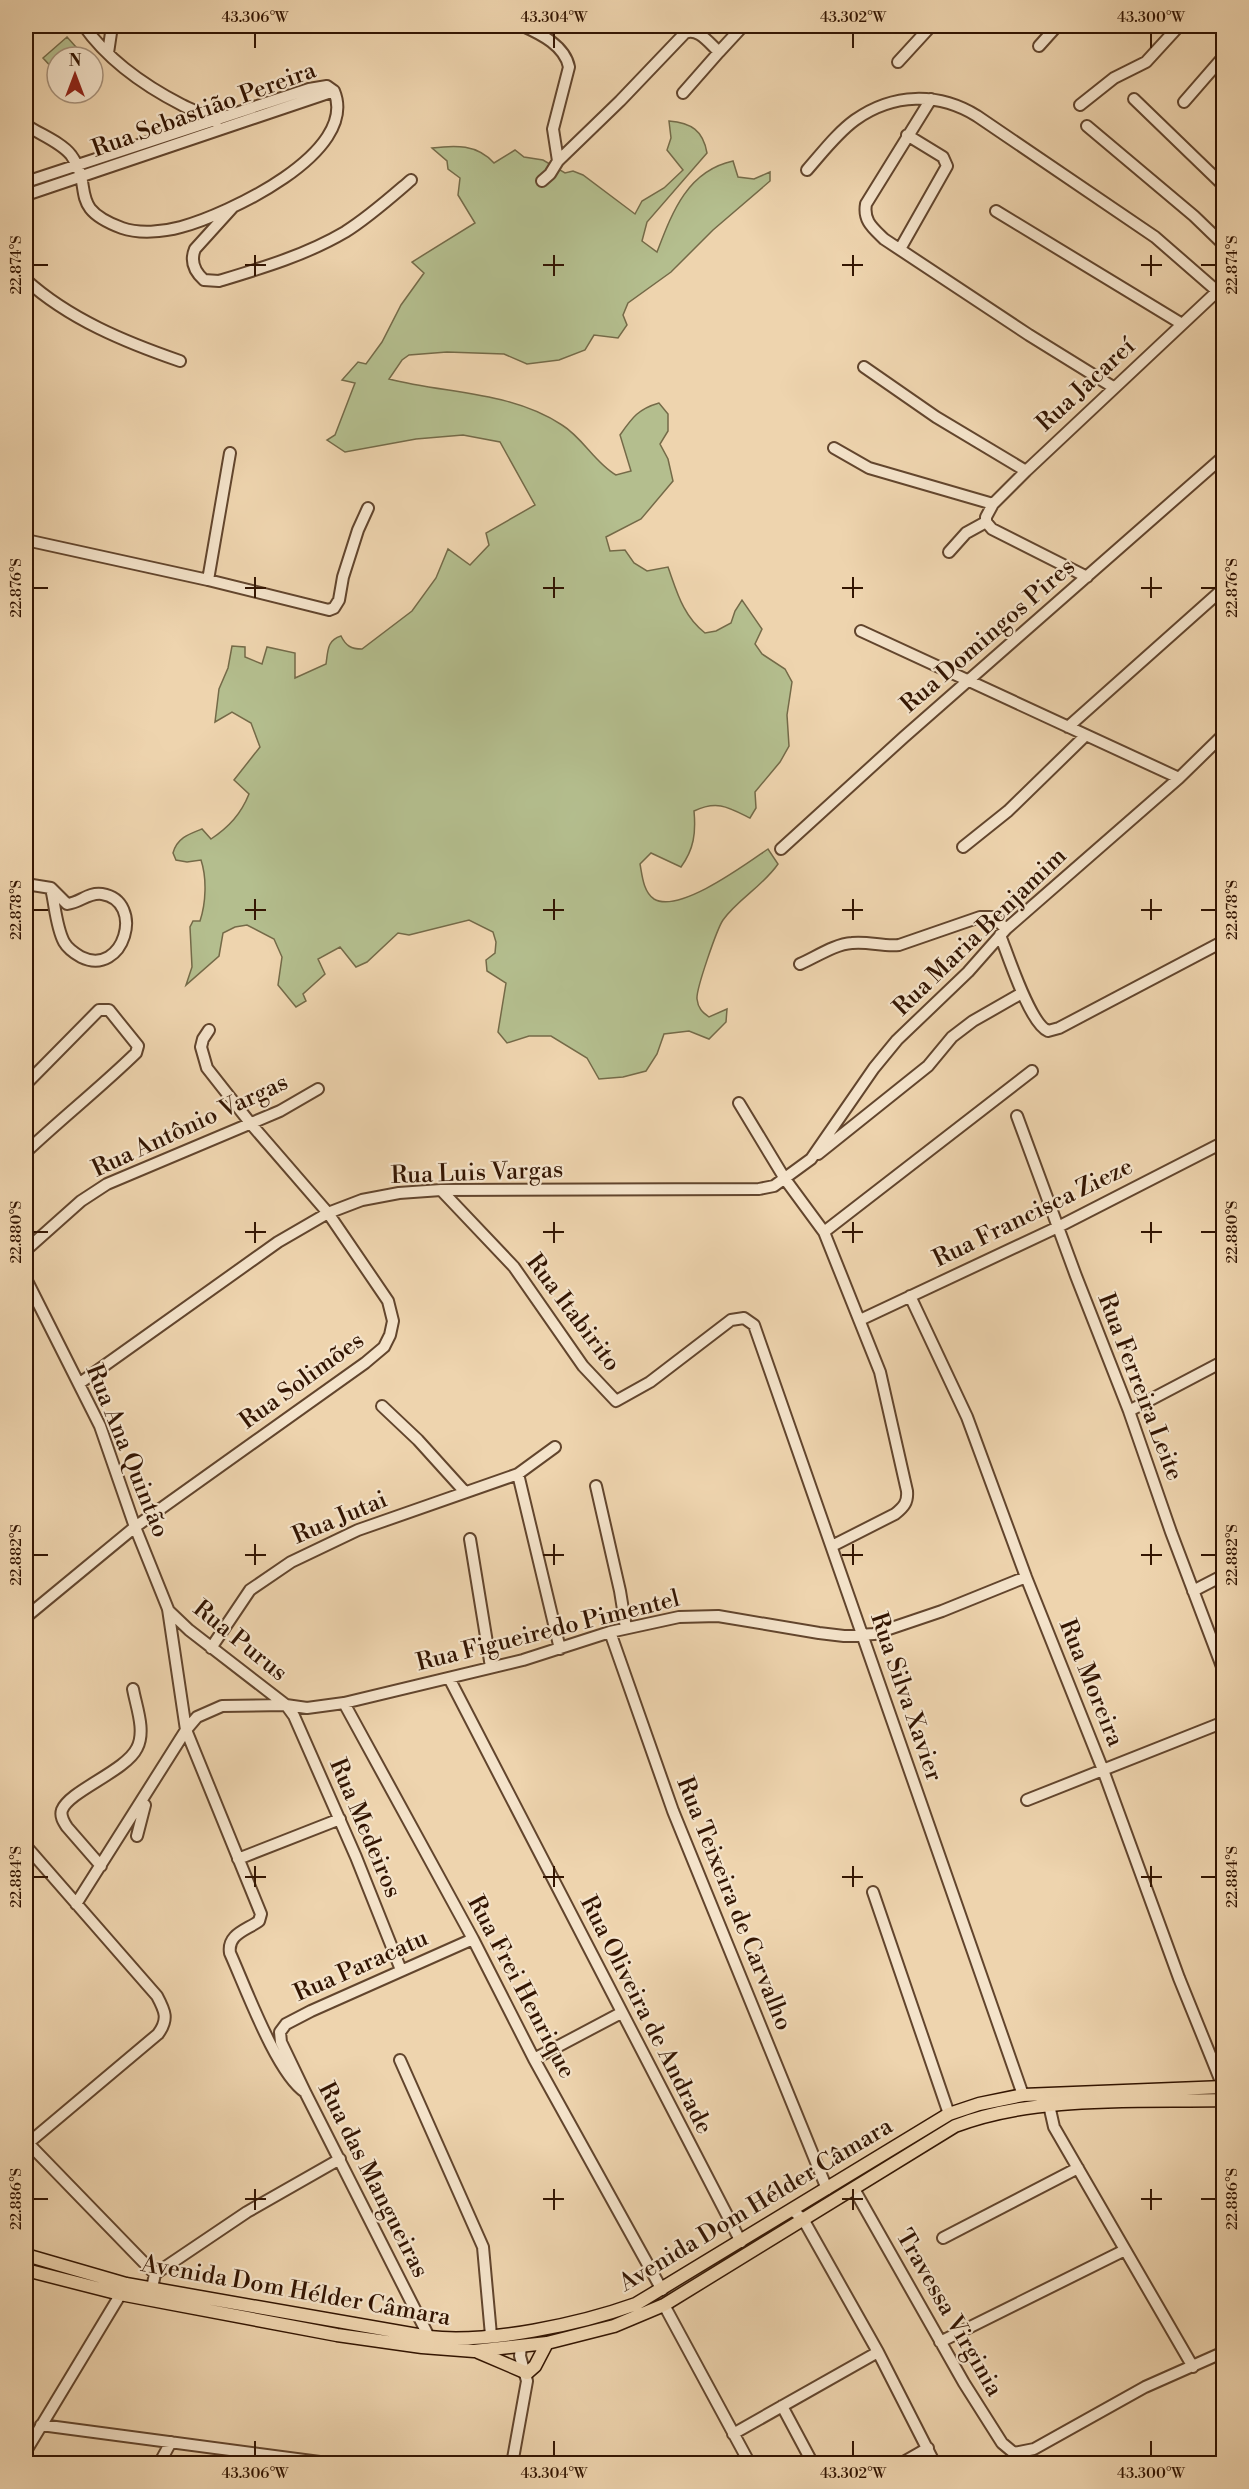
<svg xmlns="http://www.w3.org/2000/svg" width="1249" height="2489" viewBox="0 0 1249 2489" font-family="'Libre Bodoni',serif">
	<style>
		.green { fill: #b4be8e; stroke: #746a48; stroke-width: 1.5 }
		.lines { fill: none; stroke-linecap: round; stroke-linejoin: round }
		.minor-casing { stroke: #62452d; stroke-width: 14 }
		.major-casing { stroke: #331502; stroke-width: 15 }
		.minor { stroke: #f4e3ca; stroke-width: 10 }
		.major { stroke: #eed4ae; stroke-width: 12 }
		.ticks { fill: none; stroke: #331502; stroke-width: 2 }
		.labels { text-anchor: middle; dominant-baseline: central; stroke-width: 4.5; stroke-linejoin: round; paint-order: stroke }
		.street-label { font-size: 24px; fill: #331502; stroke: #f4e3ca }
		.neatline { fill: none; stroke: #331502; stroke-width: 2 }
		.ticks-label { font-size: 15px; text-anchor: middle; fill: #331502 }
	</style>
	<rect width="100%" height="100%" fill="#eed4ae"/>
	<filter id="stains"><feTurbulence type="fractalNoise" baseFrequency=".00333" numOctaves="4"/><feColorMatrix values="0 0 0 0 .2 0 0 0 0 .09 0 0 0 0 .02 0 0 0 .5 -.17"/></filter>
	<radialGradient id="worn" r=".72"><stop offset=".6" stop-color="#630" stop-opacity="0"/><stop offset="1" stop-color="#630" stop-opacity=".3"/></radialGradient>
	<path class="green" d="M67,37l18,20h-28v16l-14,-15z
		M669,121c22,2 34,9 38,32l-60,69 -5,19 15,11c15,-39 30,-81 76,-91l5,16 16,2 16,-7v9l-57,49 -42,42 -43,31 -5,12 4,10 -9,13 -24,-3 -9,15 -26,10 -32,4 -23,-10 -57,-2 -38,3 -7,5 -13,19c58,15 121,12 173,46 21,13 33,38 54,50l15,-4 -11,-36c12,-17 18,-26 39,-32l9,11v17l-8,13 8,15 5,22 -32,38 -35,18 4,14 15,-1 9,13 13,8 21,-4c9,25 15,49 37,66l11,-2 15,-8 4,-12 7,-11 20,29 -7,15 7,10 23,15 7,13 -5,33 2,31 -9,16 -25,30 1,16 -6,10c-22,-11 -33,-18 -56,-7 2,22 0,38 -13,56l-30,-14 -11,11c2,10 3,28 14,35 25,15 92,-35 114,-50l10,15c-15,22 -40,35 -55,56 -6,9 -27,69 -26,79 1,9 5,13 12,18l18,-8 -1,13 -17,17 -20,-8 -25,3 -7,20 -11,17 -23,6 -24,2 -12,-21 -36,-22h-22l-22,7 -9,-11 8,-49 -19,-12 -1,-11 9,-7 1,-11 -3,-10 -24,-12 -60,15 -11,-2 -31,29 -11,5 -16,-20 -22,12 7,15 -22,20 3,7 -10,6 -18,-22 4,-28 -8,-18 -27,-14 -12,2 -12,6 -4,23 -33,29 6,-18 -2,-40 3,-6h7c6,-18 7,-43 1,-61l-14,2 -11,-2 -3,-7c4,-15 16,-19 29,-24l9,10c18,-12 30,-25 38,-45l-15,-14 26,-33 -9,-24 -19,-11 -17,10 4,-33 9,-21 4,-22 13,1v10l17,7 5,-17 28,6v25l31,-14c2,-13 1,-24 15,-28 5,10 10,13 21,13l50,-38 24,-33 12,-29 22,16 19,-20 -3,-12 49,-28 -35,-63 -37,-7 -47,4 -71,13 -18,-12 8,-5 20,-52 -13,-3 16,-18 8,2 16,-22 19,-37 23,-32 -12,-11 63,-39 -17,-28 2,-17 -12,-9 -1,-8 -15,-13c23,-3 45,-4 62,15l21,-13 9,7 19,3 22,13 8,-2 10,4 52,39 7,-13 22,-13 19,-18 -16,-20 4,-12z"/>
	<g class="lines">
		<defs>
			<path id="minor" d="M84,26c24,34 61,60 98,79 11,6 25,9 34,17
				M523,26c18,8 42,20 46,41l-16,62 5,32
				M1039,46l18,-20
				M108,53l4,-27
				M898,62l33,-36
				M683,93l36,-41
				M931,99l-65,105c-3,17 7,24 18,35l145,96 84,52
				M1134,99l90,87
				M1184,102l40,-46
				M1080,105l34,-27 32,-16 33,-36
				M26,125c13,9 35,17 45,30 24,33 -5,52 51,73 17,6 41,4 59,-1 45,-12 179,-74 153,-136
				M1087,126l107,90 30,29
				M807,170c15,-17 30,-37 48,-50 38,-27 83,-28 122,-4l178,121 62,54
				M542,181l8,-7 8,-13 62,-60 65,-68c13,-6 24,10 34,19l24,-26
				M26,182l283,-93 18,-3 7,5
				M26,195l308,-104
				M233,207l-38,42c-5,12 -1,22 9,31l15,1c43,-13 87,-26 126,-49 24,-15 45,-34 66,-52
				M996,211l186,113
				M900,249l47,-83 -4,-9 -36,-22
				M26,280c43,39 99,62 154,81
				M864,367l72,50 90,54
				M834,448l35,20 124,36
				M986,522v-5l7,-13 33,-33 198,-186
				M986,522l6,7 95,48
				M26,540l182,40 121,30 5,-2 5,-8 4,-23 15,-47 10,-22
				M949,552l17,-19 20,-11
				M208,580l22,-127
				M861,631l318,147
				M1068,727l156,-139
				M963,847l45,-36 78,-76
				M781,849l123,-112 320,-281
				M26,884l25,4 16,16c13,-1 21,-12 35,-10 44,7 22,84 -21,63 -7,-4 -13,-8 -17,-15 -8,-15 -9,-37 -13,-54
				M1000,935c8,20 30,89 48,96l11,-3 165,-87
				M800,964c16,-7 35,-20 52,-21 16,-2 32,4 47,2l81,-28h14l12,12
				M26,1084l73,-74h10l29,36 -2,7c-36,35 -74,65 -110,99
				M739,1103l46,76 39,53 56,140 27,119c1,11 -3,16 -12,23l-63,32
				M1017,1116l59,160 53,135 42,121 53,140
				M818,1154l110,-88 24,-29 21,-16 49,-28
				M441,1190l73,77 69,99 33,35 34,-19 81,-62 13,-2 10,7 269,770
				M824,1232l208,-161
				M26,1250l55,-49 26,-17 173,-73 38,-22
				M26,1279l74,147 35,101 33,82 18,121 75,184 -2,7c-12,9 -32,13 -29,32 15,33 47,121 75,139
				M910,1296l57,121 59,160 77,193 76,208 45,111
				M860,1320l198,-93 166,-85
				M80,1383l198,-141 50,-29 34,-13 37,-7 42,-3 318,-1 15,-3 37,-27 63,-91 23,-28 71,-68 38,-43 173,-151 45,-44
				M382,1406l36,34 47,52
				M1129,1411l95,-50
				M518,1474l42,175
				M596,1486l24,105 6,37
				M470,1539l21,128
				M1193,1591l31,-16
				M168,1610l21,20 97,75 8,11 62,141 45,113
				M26,1617l109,-90 230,-164 19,-16 6,-12 3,-14 -5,-20 -60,-88 -77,-89 -44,-56 -6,-21 2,-8 6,-9
				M610,1632l63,179 154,378
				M211,1648l39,-58 41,-28 67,-32 160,-56 37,-27
				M449,1678l292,564
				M344,1703l129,236 61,120 128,231
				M1027,1800l197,-78
				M137,1836l8,-31
				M26,1846l131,150c8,15 12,23 1,38l-132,111
				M238,1859l102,-40
				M101,1866l-34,-39c-4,-6 -7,-11 -5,-17 7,-19 64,-39 75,-62 9,-17 -1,-42 -4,-59
				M873,1892l76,222
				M76,1904l110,-174 11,-13 25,-11 64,-1 21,3 37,-5 179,-43 87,-28 69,-15 39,-1 101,17 25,3 30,-2 68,-23 84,-34
				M534,2059l87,-46
				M400,2060l83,187 8,88
				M1049,2105l5,22 139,240
				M26,2141l129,133
				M854,2189l110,194 38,60 12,10 20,-4 111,-62 79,-35
				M792,2210l11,9 75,133 57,112
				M943,2238l135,-70
				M152,2288l3,-14 92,-62 93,-53
				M664,2305l86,159
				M429,2337l-124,-245 -24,-50 -1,-10 6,-8 25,-13 162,-72
				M940,2342l185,-92
				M782,2406l31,58
				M41,2425l294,39
				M733,2434l145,-82
				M26,2451l99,-164
				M159,2464l12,-22
				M512,2464l15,-83 -7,-25 1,-10
				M900,2464l28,-16"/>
			<path id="major" d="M26,2255l100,29 303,53c59,7 151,-13 207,-33l313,-190 30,-10 44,-9 201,-8
				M26,2270l94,24 217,41 85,12 52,4 73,-8 67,-17 50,-21 291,-179c80,-31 183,-24 269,-26
				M478,2352l49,21 8,-7 12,-23"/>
		</defs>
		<use href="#minor" class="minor-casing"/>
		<use href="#major" class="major-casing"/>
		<use href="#minor" class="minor"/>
		<use href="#major" class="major"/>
	</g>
	<path class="ticks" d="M255,33v15M554,33v15M853,33v15M1151,33v15M255,255v21M554,255v21M853,255v21M1151,255v21M33,265h15M245,265h21M543,265h21M842,265h21M1141,265h21M1201,265h15M255,577v21M554,577v21M853,577v21M1151,577v21M33,588h15M245,588h21M543,588h21M842,588h21M1141,588h21M1201,588h15M255,899v21M554,899v21M853,899v21M1151,899v21M33,910h15M245,910h21M543,910h21M842,910h21M1141,910h21M1201,910h15M255,1222v21M554,1222v21M853,1222v21M1151,1222v21M33,1232h15M245,1232h21M543,1232h21M842,1232h21M1141,1232h21M1201,1232h15M255,1544v21M554,1544v21M853,1544v21M1151,1544v21M33,1555h15M245,1555h21M543,1555h21M842,1555h21M1141,1555h21M1201,1555h15M255,1866v21M554,1866v21M853,1866v21M1151,1866v21M33,1877h15M245,1877h21M543,1877h21M842,1877h21M1141,1877h21M1201,1877h15M255,2189v21M554,2189v21M853,2189v21M1151,2189v21M33,2199h15M245,2199h21M543,2199h21M842,2199h21M1141,2199h21M1201,2199h15M255,2441v15M554,2441v15M853,2441v15M1151,2441v15"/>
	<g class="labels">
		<g class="street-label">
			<text transform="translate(204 110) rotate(-20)">Rua Sebastião Pereira</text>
			<text transform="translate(1086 385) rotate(-43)">Rua Jacareí</text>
			<text transform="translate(988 636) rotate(-41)">Rua Domingos Pires</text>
			<text transform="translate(980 932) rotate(-44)">Rua Maria Benjamim</text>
			<text transform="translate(190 1126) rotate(-25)">Rua Antônio Vargas</text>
			<text transform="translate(477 1173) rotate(-2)">Rua Luis Vargas</text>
			<text transform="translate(1033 1213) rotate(-26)">Rua Francisca Zieze</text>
			<text transform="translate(573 1313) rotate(53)">Rua Itabirito</text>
			<text transform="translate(302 1381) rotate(-36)">Rua Solimões</text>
			<text transform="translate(1140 1387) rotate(69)">Rua Ferreira Leite</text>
			<text transform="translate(127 1451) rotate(68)">Rua Ana Quintão</text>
			<text transform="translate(340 1518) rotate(-23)">Rua Jutai</text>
			<text transform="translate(548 1631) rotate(-14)">Rua Figueiredo Pimentel</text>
			<text transform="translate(240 1641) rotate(39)">Rua Purus</text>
			<text transform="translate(1091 1683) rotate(68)">Rua Moreira</text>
			<text transform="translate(906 1697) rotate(71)">Rua Silva Xavier</text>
			<text transform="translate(365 1828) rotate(67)">Rua Medeiros</text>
			<text transform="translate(734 1904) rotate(68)">Rua Teixeira de Carvalho</text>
			<text transform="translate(361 1966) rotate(-24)">Rua Paracatu</text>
			<text transform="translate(521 1987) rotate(62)">Rua Frei Henrique</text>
			<text transform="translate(646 2015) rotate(63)">Rua Oliveira de Andrade</text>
			<text transform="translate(373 2180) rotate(63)">Rua das Mangueiras</text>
			<text transform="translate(756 2205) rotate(-31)">Avenida Dom Hélder Câmara</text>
			<text transform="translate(296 2291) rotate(10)">Avenida Dom Hélder Câmara</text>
			<text transform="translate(949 2313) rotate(60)">Travessa Virginia</text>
		</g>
	</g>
	<rect width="1249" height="2489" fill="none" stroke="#eed4ae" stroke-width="66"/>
	<g transform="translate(75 75)"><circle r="28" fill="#f4e3ca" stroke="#a7917a" stroke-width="1.5"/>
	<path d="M0-4.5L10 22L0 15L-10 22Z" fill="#8f2418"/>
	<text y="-9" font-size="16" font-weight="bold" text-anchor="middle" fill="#331502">N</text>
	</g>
	<rect x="33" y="33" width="1183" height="2423" class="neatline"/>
	<g class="ticks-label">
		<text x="255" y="22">43.306°W</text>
		<text x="554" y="22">43.304°W</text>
		<text x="853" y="22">43.302°W</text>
		<text x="1151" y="22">43.300°W</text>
		<text transform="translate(16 265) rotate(-90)" y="5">22.874°S</text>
		<text transform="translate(1232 265) rotate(-90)" y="5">22.874°S</text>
		<text transform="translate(16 588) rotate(-90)" y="5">22.876°S</text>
		<text transform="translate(1232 588) rotate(-90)" y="5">22.876°S</text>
		<text transform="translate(16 910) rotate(-90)" y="5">22.878°S</text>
		<text transform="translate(1232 910) rotate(-90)" y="5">22.878°S</text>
		<text transform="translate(16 1232) rotate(-90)" y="5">22.880°S</text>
		<text transform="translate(1232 1232) rotate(-90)" y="5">22.880°S</text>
		<text transform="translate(16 1555) rotate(-90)" y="5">22.882°S</text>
		<text transform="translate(1232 1555) rotate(-90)" y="5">22.882°S</text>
		<text transform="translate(16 1877) rotate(-90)" y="5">22.884°S</text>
		<text transform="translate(1232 1877) rotate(-90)" y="5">22.884°S</text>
		<text transform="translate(16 2199) rotate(-90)" y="5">22.886°S</text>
		<text transform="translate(1232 2199) rotate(-90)" y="5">22.886°S</text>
		<text x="255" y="2478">43.306°W</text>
		<text x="554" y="2478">43.304°W</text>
		<text x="853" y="2478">43.302°W</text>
		<text x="1151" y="2478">43.300°W</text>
	</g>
	<rect width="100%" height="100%" filter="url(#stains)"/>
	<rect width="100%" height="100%" fill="url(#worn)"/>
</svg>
